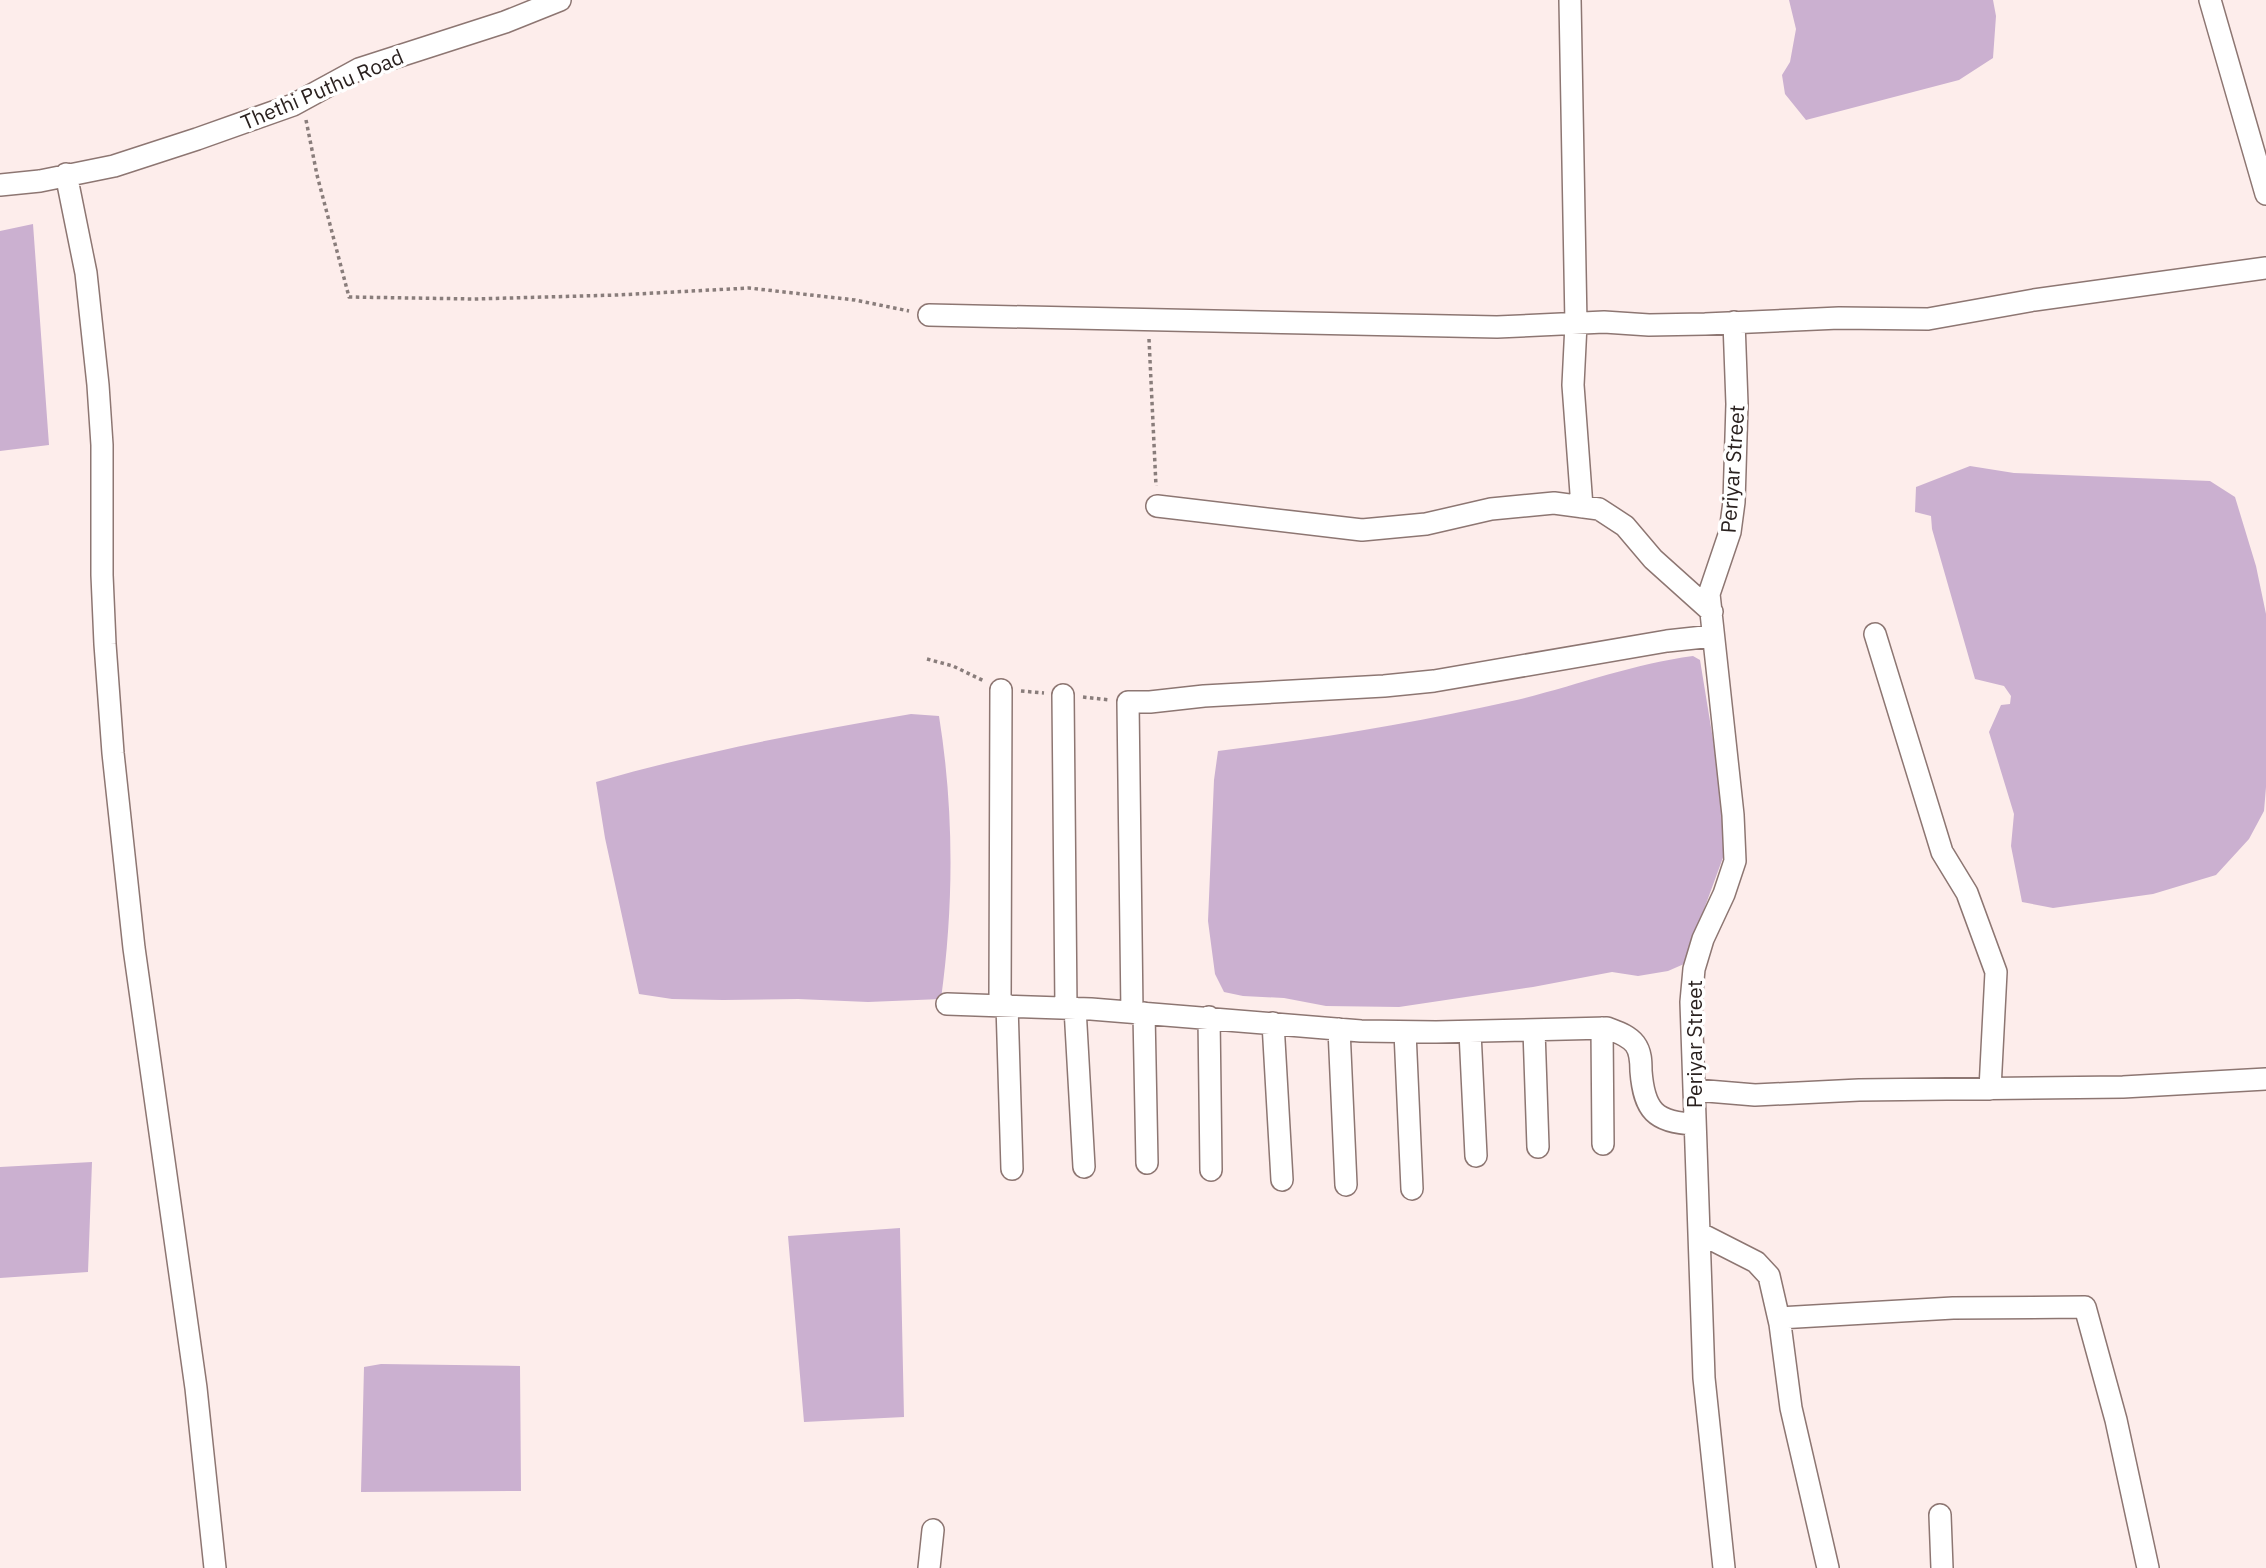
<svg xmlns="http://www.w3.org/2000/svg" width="2266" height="1568" viewBox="0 0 2266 1568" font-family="'IBM Plex Sans',sans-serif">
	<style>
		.water { fill: #cbb0d0 }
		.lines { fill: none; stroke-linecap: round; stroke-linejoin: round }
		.minor-casing { stroke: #8d7672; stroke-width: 24 }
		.path { stroke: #897d7b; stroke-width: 3.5; stroke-dasharray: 3.5 3.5; stroke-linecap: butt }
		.minor { stroke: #fff; stroke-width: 21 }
		.labels { text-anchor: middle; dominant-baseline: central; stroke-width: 7; stroke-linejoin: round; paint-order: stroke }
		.street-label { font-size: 21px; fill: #2a211f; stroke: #fff }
	</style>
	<rect width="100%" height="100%" fill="#fdedeb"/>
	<path class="water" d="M1789,0h204l3,16 -3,42 -34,22 -153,40 -21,-26 -3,-19 8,-13 6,-33z
		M33,224l16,221 -49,6v-220z
		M1970,466l44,7 196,8 25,16 21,69 10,48v173l-2,24 -15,28 -33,36 -63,19 -100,14 -31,-6 -11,-56 3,-32 -25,-82 12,-27 9,-1 1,-8 -7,-10 -29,-7 -43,-150 -1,-13 -16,-4 1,-25z
		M1693,656l7,4 16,98 9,94 -41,112 -16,7 -30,5 -26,-4 -79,15 -134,20 -73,-1 -42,-8 -41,-2 -19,-4 -9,-18 -7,-53 6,-141 4,-29c99,-12 197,-28 294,-50 61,-14 119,-37 181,-45z
		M911,714l28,2c15,93 15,189 2,283l-73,3 -70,-3 -75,1 -51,-1 -33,-5 -34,-156 -9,-56c104,-30 209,-50 315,-68z
		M92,1162l-4,110 -88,6v-111z
		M900,1228l4,189 -100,5 -16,-186z
		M381,1364l139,2 1,125 -160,1 3,-125z"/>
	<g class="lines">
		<defs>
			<path id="minor" d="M1570,0l6,324 -3,61 9,122
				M2210,0l56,194
				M66,174l20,99 12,112 4,60v130l3,69 8,109 21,195 62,440 19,180
				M0,185l40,-4 74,-15 83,-27 96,-34 66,-36 146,-47 55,-22
				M929,315l568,12 107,-5 45,3 56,-1 134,-6 89,1 106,-19 232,-32
				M1157,506l205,24 64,-6 65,-15 63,-6 45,6 26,17 28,33 59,53
				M1875,634l67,218 25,41 29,79 -6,117
				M1063,695l3,313
				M947,1004l144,5 270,22 75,1 171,-4c10,4 21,7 28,16 6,8 6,18 6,27 3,39 14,52 54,53
				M1000,1005l1,-315
				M1007,1005l5,164
				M1075,1008l9,159
				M1132,1012l-4,-310h22l54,-6 180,-10 50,-5 233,-40 46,-5
				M1144,1013l3,150
				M1209,1017l2,153
				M1273,1023l9,157
				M1602,1028l1,116
				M1339,1029l7,156
				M1534,1030l4,117
				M1405,1032l7,157
				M1470,1032l6,124
				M1695,1090l60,5 104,-5 264,-3 143,-8
				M1701,1234l55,28 13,14 11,48 11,84 37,160
				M1779,1318l174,-10 132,-1 31,113 32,148
				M1940,1515l2,53
				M929,1568l4,-38
				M1724,1568l-20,-190 -13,-376 3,-33 9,-30 21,-45 11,-33 -2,-46 -24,-221 21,-62 4,-30 3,-98 -3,-82"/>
		</defs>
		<use href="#minor" class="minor-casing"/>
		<path class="path" d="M306,120l11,55 32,122 125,2 143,-4 132,-7 106,12 54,11
			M1149,339l7,147
			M927,659l26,7 31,15
			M1021,691l23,2
			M1083,697l27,3"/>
		<use href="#minor" class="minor"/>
	</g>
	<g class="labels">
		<g class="street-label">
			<text transform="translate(322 89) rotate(-23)">Thethi Puthu Road</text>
			<text transform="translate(1732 469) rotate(-86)">Periyar Street</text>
			<text transform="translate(1694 1044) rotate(-90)">Periyar Street</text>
		</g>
	</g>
</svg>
